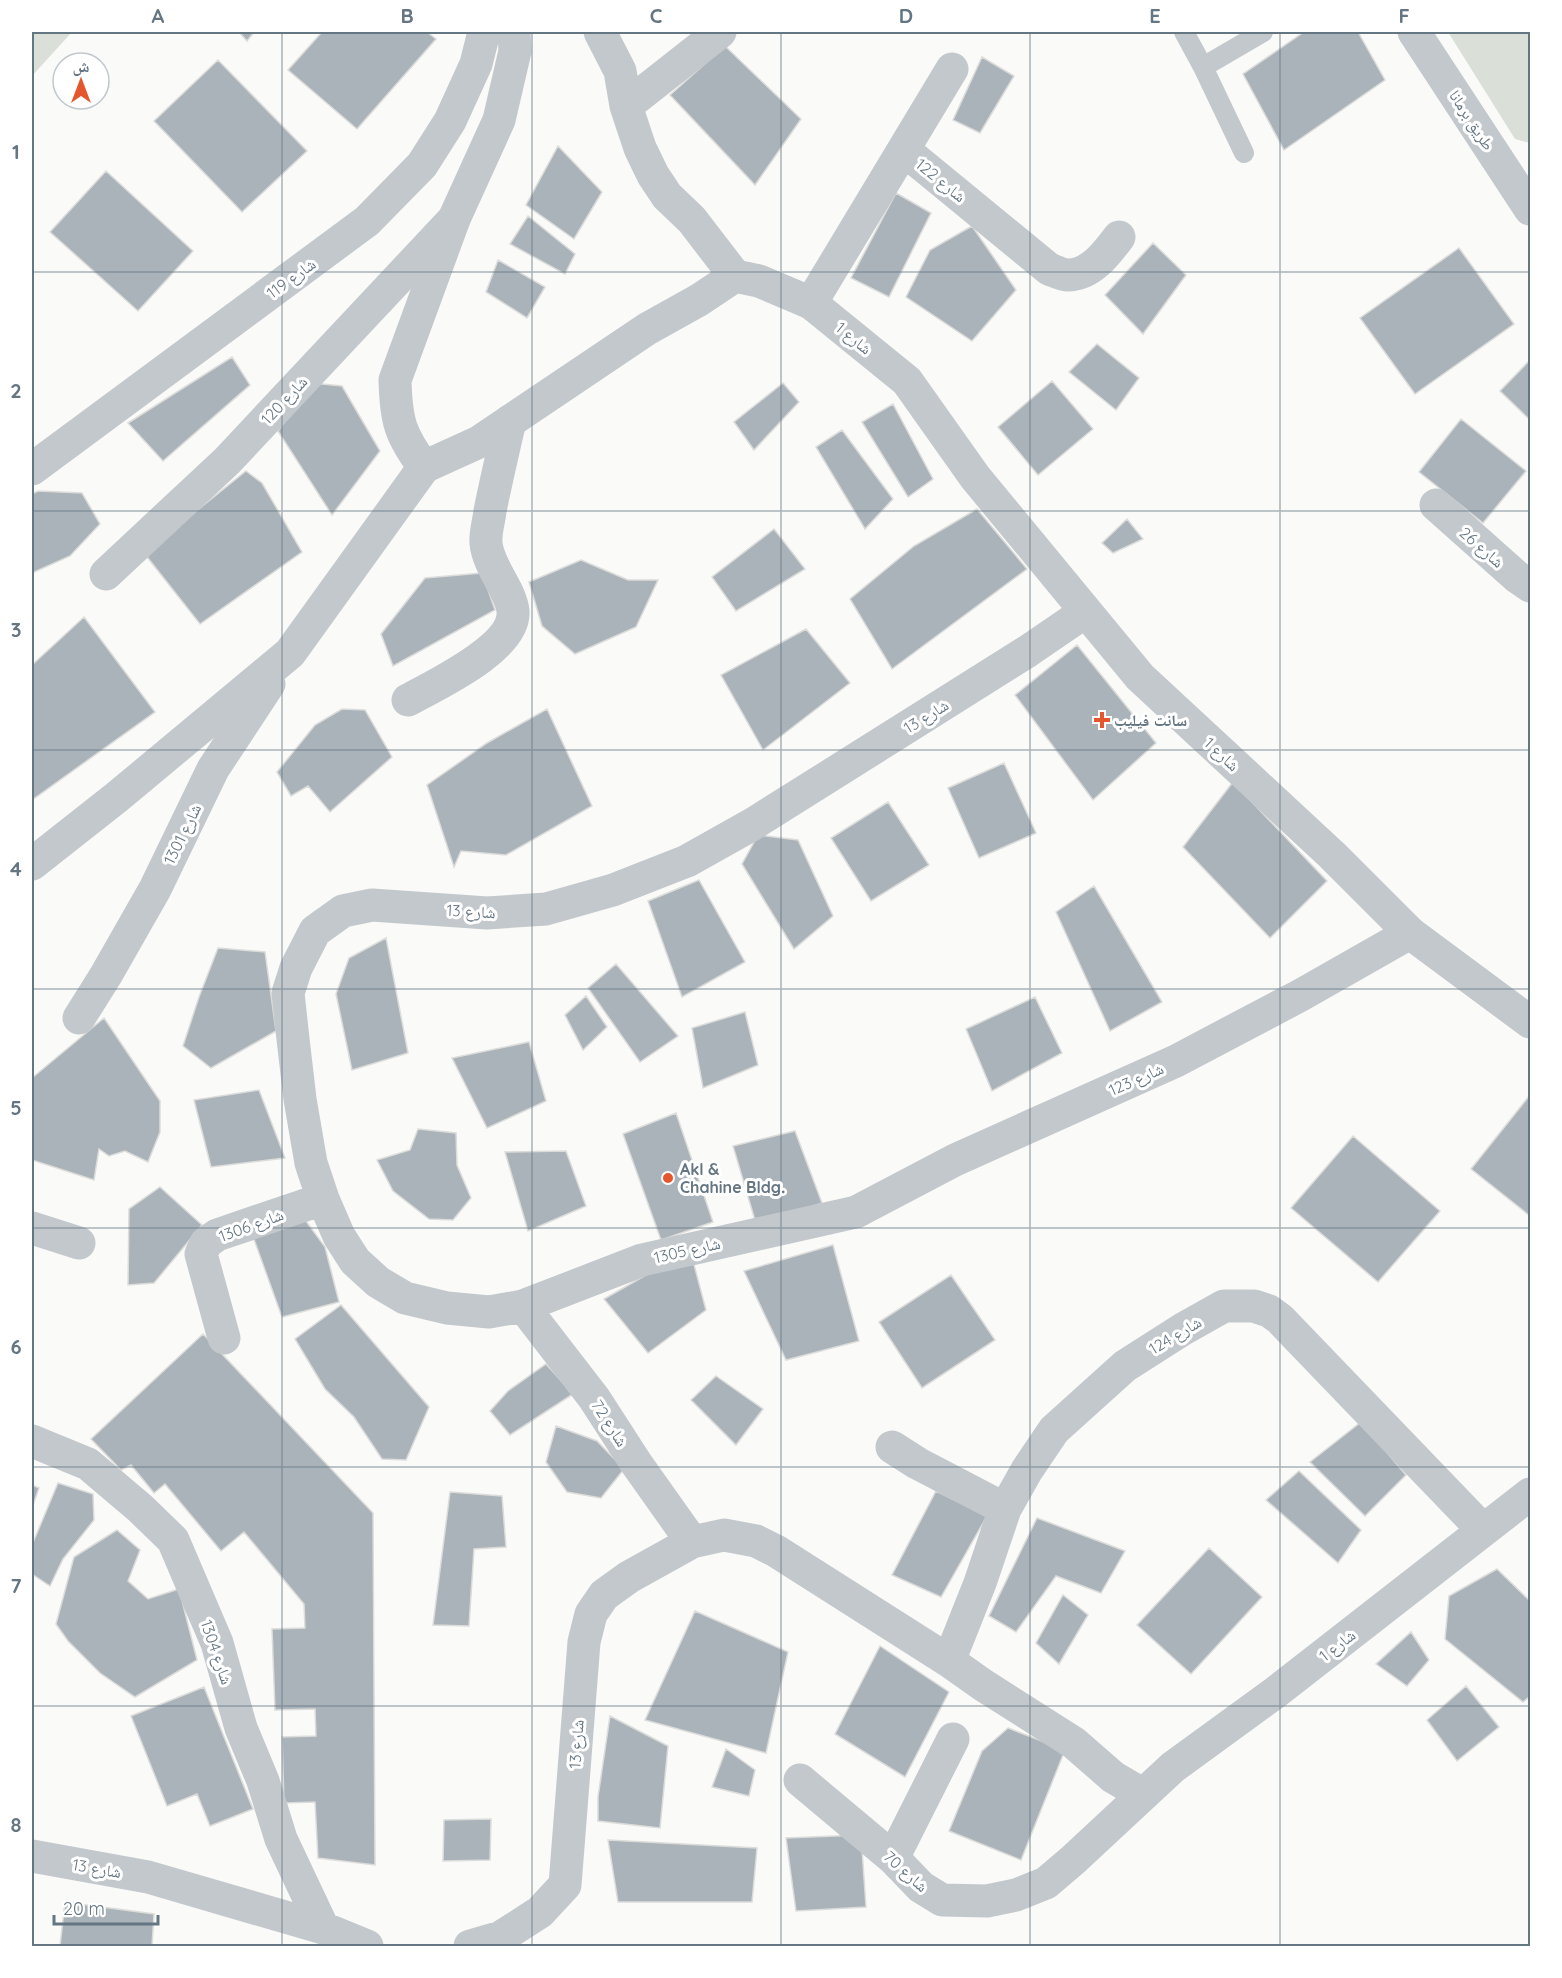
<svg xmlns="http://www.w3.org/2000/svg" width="1562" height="1978" viewBox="0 0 1562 1978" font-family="Quicksand,'Noto Naskh Arabic',sans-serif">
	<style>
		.green { fill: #dadfd7 }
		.building { fill: #aab3b9; stroke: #dcdcda; stroke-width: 1.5 }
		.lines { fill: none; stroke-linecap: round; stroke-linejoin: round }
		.service { stroke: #c3c8cc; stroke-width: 20 }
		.minor { stroke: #c3c8cc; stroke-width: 33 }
		.tertiary { stroke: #c3c8cc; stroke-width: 33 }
		.grid { fill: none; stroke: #657683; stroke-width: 1.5; stroke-opacity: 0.55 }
		.poi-dot { fill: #e4572e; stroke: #fff; stroke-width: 2 }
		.labels { text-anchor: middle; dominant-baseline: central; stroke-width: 6; stroke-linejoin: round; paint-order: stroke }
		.street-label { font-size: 16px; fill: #657683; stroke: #fff }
		.poi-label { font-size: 16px; font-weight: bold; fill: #657683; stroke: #fff; text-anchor: start }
		.neatline { fill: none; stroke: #657683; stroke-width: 2 }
		.grid-label { font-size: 20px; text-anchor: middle; font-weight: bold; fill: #657683 }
	</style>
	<rect width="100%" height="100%" fill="#fafaf8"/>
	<path class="green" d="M32,32h40l-40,44z
		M1448,32h82v111l-15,-4z"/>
	<path class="building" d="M239,32h15l-7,9z
		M322,32h105l9,7 -79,90 -69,-59z
		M1304,32h54l27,48 -101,70 -41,-76z
		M725,46l76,73 -46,66 -85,-90z
		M982,57l32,19 -34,57 -27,-13z
		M218,60l89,91 -65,61 -88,-91z
		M558,146l44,46 -28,47 -48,-34z
		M106,171l87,80 -55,60 -88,-79z
		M896,193l35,20 -42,84 -38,-19z
		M528,216l47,38 -10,20 -55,-30z
		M972,226l44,64 -44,51 -66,-44 24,-47z
		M1153,243l33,32 -43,59 -38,-39z
		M1459,248l55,76 -99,70 -55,-76z
		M498,260l47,27 -18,31 -41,-26z
		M1097,344l42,34 -23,32 -47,-38z
		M232,357l18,28 -87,76 -35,-38z
		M1530,360v60l-30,-29z
		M1052,381l41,48 -55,46 -40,-48z
		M312,383l30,3 38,65 -48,64 -54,-84z
		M783,383l16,19 -45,48 -20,-28z
		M893,404l40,75 -25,18 -46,-75z
		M1461,419l65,52 -43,52 -64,-51z
		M842,430l51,69 -28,30 -49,-82z
		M246,471l16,12 40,69 -102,72 -56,-71z
		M38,491l44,2 18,31 -30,32 -38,17v-79z
		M977,509l50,60 -135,100 -42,-70 64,-53z
		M1127,519l16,20 -30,14 -11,-10z
		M774,529l31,40 -69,42 -24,-34z
		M581,560l47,20h30l-22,47 -61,27 -33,-28 -13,-44z
		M482,573l13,37 -102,56 -12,-32 44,-56z
		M84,617l71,95 -123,88v-135z
		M806,629l44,54 -87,67 -42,-75z
		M1077,645l79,98 -63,57 -78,-105z
		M342,709l23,1 27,47 -62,55 -22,-26 -17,10 -14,-24 38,-47z
		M547,709l45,97 -86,49 -45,-4 -7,16 -27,-82 60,-42z
		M1004,763l32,70 -57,25 -31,-70z
		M1233,782l94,99 -57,57 -87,-91z
		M888,802l41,63 -58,36 -40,-63z
		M758,835l40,5 35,76 -39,33 -52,-85z
		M699,880l46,82 -63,35 -34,-96z
		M1094,886l68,116 -52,29 -54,-119z
		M386,938l22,115 -56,17 -16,-76 13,-36z
		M218,948l47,4 11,79 -65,37 -28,-22 16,-49z
		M616,964l62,72 -38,26 -52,-74z
		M586,996l21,31 -24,23 -18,-35z
		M1035,997l27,56 -70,38 -26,-62z
		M745,1012l13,53 -55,23 -11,-60z
		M104,1018l56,83v31l-12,30 -23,-11 -16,5 -10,-7 -5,31 -62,-20v-82z
		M529,1042l17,59 -59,27 -35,-70z
		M259,1090l26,68 -74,9 -17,-67z
		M1530,1095v121l-59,-47z
		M676,1113l37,109 -52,18 -38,-106z
		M418,1129l38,4 1,32 14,33 -18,22 -24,-1 -36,-28 -16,-31 33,-10z
		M795,1131l27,72 -65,24 -24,-81z
		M1353,1136l87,75 -62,71 -87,-74z
		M566,1151l20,55 -58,25 -23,-79z
		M160,1187l42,38 -48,58 -26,2 1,-76z
		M303,1217l22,30 14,55 -57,15 -31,-86z
		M833,1245l26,96 -73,19 -42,-89z
		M692,1257l14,53 -58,43 -44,-54 42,-24z
		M951,1275l44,65 -73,48 -43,-66z
		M341,1305l88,102 -23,53 -24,-1 -28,-42 -29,-28 -30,-50z
		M203,1334l170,179 2,352 -57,-7 -3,-56 -31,1 -2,-66 34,-1 -1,-27 -40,1 -3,-81 33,-1 -1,-24 -60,-72 -23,19 -56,-67 -11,9 -23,-28 -10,5 -30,-31z
		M546,1364l27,30 -63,41 -20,-24 18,-20z
		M716,1376l47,33 -27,36 -45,-45z
		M1361,1422l45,53 -41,41 -55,-54z
		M556,1426l41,15 27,28 -23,29 -34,-6 -21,-30z
		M1299,1471l62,59 -23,33 -72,-63z
		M58,1483l35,11 1,26 -31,39 -13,27 -18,-12v-29z
		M32,1485l7,3 -7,20z
		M936,1491l51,25 -46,81 -49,-22z
		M450,1492l52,4 4,51 -32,2 -5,77 -36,-1z
		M1037,1518l88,33 -24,42 -45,-17 -40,56 -27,-16z
		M117,1530l23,20 -12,31 20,18 31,-10 18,71 -62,37 -35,-24 -32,-32 -12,-17 18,-67z
		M1209,1548l53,49 -71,77 -54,-49z
		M1497,1569l33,32v95l-7,6 -78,-63 4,-43z
		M1063,1595l25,20 -29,49 -23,-21z
		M695,1611l93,41 -22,101 -121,-33z
		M1411,1632l18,28 -22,26 -31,-22z
		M880,1646l69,46 -44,85 -70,-43z
		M1466,1686l33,41 -42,34 -30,-41z
		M204,1687l49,122 -43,17 -13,-32 -30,12 -36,-90z
		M610,1716l58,30 -8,82 -62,-7v-24z
		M1008,1728l57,22 -44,110 -72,-29 33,-80z
		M726,1749l29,21 -6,26 -37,-9z
		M491,1819l-1,41 -47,1 1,-41z
		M861,1835l5,72 -70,4 -10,-73z
		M608,1840l149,8 -5,54h-134z
		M65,1902l89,12 -2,32h-92z"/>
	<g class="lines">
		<path class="service" d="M1184,32l19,35
			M1244,153l-41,-86 60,-35"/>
		<path class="minor" d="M600,32l20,39 6,35 14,42 13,27 14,21 25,24 43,56
			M1414,32l116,177
			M626,106l94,-74
			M904,150l145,119c6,2 13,6 19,6 23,0 39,-22 51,-38
			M811,303l141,-234
			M32,469l335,-248 55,-56 28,-44 26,-57 8,-32
			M1436,505l81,72 13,9
			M106,574l121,-113 227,-242
			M1085,612l-57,39 -275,173 -66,37 -74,29 -67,19 -59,4 -115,-8 -29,6 -28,20 -19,37 -8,25 5,46 7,60 11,64 12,36 16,37 16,25 23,21 27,16 42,10 42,4 34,-6 119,-46 214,-48 99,-52 221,-99 125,-66 109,-62
			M408,700c27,-15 108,-52 105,-89 -2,-21 -25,-44 -27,-68 -1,-10 3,-22 4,-32 6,-30 13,-60 20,-90
			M32,864l85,-67 173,-144 134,-186
			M79,1018l27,-43 49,-86 58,-120 56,-85
			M32,1228l47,15
			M523,1306l71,92 42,65 56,79
			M224,1338l-23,-84 5,-11 11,-8 106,-36
			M32,1441l56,23 52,44 33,32 44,103 24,85 22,53 18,58 42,89
			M892,1447l25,16 88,46
			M949,1661l31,-78 25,-74 22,-39 27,-40 71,-64 58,-37 41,-23h30l15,5 11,8 203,211
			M800,1780l93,78 28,29 21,13 45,1 29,-6 30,-12 27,-23 100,-93 103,-75 254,-198
			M32,1856l116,21 175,51 44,18
			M893,1858l60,-119
			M470,1946l31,-9 39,-25 25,-27 19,-243 7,-28 13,-19 25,-18 63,-35 32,-7 32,6 20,10 173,110 34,24 91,58 39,34 29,17"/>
		<path class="tertiary" d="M514,32l1,19 -16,69 -45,99 -59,161c1,41 5,55 29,87l55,-25 168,-113 52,-29 36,-24 24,5 52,22 96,78 68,96 165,200 192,178 78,78 120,89"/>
	</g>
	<path class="grid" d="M282,32v1914M532,32v1914M781,32v1914M1030,32v1914M1280,32v1914M32,272h1498M32,511h1498M32,750h1498M32,989h1498M32,1228h1498M32,1467h1498M32,1706h1498"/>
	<g class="poi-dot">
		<path d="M1099 711h6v6h6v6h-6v6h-6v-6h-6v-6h6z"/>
		<circle cx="668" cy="1178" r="6"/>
	</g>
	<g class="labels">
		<g class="street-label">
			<text transform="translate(1472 120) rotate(57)">طريق برمانا</text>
			<text transform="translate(941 180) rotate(39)">شارع 122</text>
			<text transform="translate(291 278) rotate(-36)">شارع 119</text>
			<text transform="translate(854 338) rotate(39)">شارع 1</text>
			<text transform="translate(284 400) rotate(-47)">شارع 120</text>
			<text transform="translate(1482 547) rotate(41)">شارع 26</text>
			<text transform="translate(926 716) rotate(-32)">شارع 13</text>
			<text transform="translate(1222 754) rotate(43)">شارع 1</text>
			<text transform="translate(182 834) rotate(-64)">شارع 1301</text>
			<text transform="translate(471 911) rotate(3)">شارع 13</text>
			<text transform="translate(1136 1079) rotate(-24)">شارع 123</text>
			<text transform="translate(251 1225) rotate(-20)">شارع 1306</text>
			<text transform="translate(687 1250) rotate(-13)">شارع 1305</text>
			<text transform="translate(1175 1335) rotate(-31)">شارع 124</text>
			<text transform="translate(610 1423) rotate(57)">شارع 72</text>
			<text transform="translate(1337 1645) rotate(-38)">شارع 1</text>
			<text transform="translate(217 1652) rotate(71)">شارع 1304</text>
			<text transform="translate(576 1744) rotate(-86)">شارع 13</text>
			<text transform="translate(97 1868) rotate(10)">شارع 13</text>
			<text transform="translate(906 1871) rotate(42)">شارع 70</text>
		</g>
		<g class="poi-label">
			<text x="1114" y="720">سانت فيليب</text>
			<text x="680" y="1169">Akl &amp;<tspan x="680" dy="18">Chahine Bldg.</tspan></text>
		</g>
	</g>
	<rect width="1562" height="1978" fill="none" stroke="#ffffff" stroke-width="66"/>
	<g transform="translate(81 81)"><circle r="28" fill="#ffffff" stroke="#c1c8cd" stroke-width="1.5"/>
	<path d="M0-4.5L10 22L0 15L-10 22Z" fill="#e4572e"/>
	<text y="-9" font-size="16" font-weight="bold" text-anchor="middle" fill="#657683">ش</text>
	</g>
	<path d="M54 1915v9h104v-9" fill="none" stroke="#657683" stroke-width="3"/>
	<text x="63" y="1915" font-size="18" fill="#657683" stroke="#ffffff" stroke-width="4.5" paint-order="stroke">20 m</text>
	<rect x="33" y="33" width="1496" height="1912" class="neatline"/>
	<g class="grid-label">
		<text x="158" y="23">A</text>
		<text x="407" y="23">B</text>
		<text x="656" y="23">C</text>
		<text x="906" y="23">D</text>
		<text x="1155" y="23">E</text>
		<text x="1404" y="23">F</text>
		<text x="16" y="159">1</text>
		<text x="16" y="398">2</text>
		<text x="16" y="637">3</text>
		<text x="16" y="876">4</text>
		<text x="16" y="1115">5</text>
		<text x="16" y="1354">6</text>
		<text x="16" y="1593">7</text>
		<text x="16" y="1832">8</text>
	</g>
</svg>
